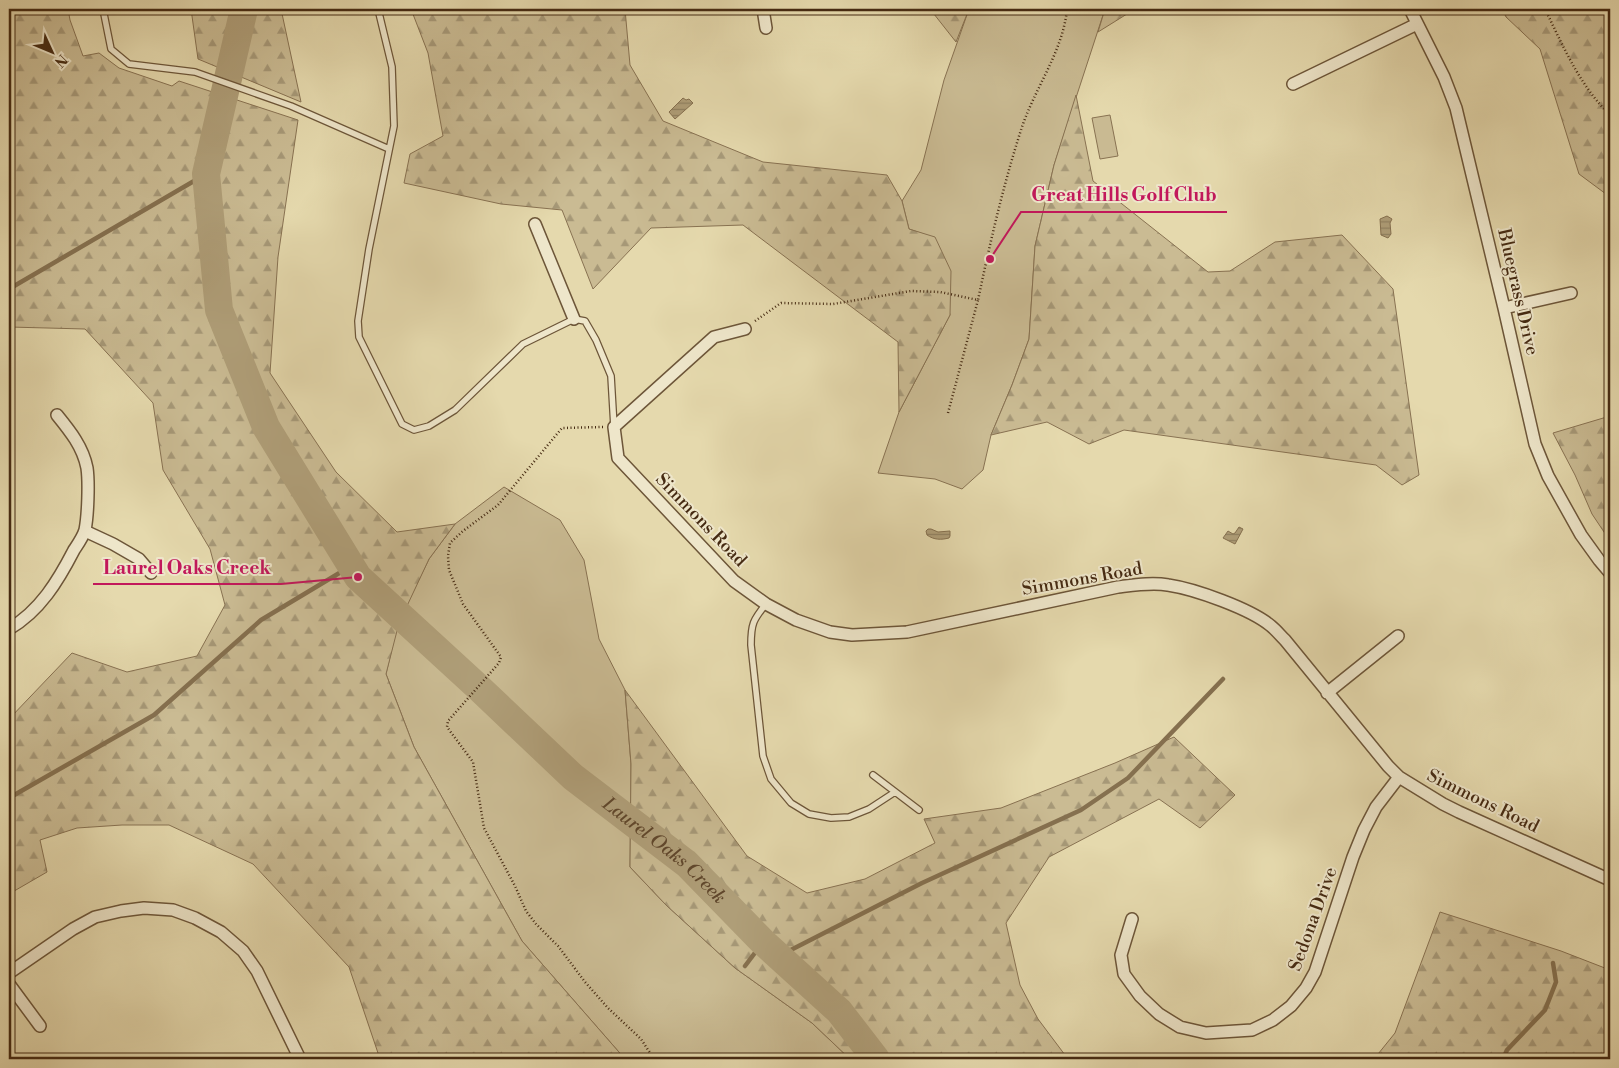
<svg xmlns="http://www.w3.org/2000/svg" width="1619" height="1068" viewBox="0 0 1619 1068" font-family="'Libre Bodoni',serif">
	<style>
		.green { fill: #cabb93; stroke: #887252 }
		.forest { fill: url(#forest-firs); stroke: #887252 }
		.water { fill: url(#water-rules); stroke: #85704f }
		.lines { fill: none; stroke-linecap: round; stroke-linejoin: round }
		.stream { stroke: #85704f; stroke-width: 4.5 }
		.river { stroke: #af9e78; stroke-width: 28 }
		.lane-casing { stroke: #6d5639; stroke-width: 8 }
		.street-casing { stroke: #6d5639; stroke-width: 14 }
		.path { stroke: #452a12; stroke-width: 2.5; stroke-dasharray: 1 2.5; stroke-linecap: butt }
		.lane { stroke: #eee6ca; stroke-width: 5.5 }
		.street { stroke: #eee6ca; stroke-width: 11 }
		.labels { text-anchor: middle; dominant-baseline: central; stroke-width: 4; stroke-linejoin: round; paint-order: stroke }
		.street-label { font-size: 18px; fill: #452a12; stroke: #eee6ca }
		.water-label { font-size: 19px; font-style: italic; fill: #60472c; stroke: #eee6ca }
		.leader { fill: none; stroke: #c2185b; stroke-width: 2 }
		.callout-dot { fill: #c2185b; stroke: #eee6ca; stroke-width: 2 }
		.callout-label { font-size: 19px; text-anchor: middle; font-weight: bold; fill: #c2185b; stroke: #eee6ca; stroke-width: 4; stroke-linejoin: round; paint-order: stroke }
	</style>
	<defs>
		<pattern id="forest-firs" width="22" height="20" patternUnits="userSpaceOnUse" patternTransform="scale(1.25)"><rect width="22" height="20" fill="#cabb93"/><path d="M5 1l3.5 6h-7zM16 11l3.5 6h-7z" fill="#a69877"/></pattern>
		<pattern id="water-rules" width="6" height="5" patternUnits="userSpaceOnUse" patternTransform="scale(1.25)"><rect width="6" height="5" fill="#af9e78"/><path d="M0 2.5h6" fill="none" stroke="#908161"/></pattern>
	</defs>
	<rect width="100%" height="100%" fill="#e5d9ad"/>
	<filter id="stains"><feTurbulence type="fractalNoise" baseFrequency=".004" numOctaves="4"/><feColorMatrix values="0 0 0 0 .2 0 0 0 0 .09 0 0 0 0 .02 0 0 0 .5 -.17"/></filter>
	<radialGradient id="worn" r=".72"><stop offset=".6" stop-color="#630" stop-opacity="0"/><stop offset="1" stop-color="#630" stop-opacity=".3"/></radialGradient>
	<path class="green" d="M969,9h136l-51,156 -19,81 -6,93 -17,46 -21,50 -8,35 -21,19 -27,-10 -57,-6 21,-61 51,-97 -15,-77 -26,-9 -7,-28 19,-31 23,-90z
		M1110,115l8,41 -18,3 -8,-41z
		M504,487l56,33 24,40 15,79 26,51 6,74 -1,103 36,38 69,63 77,55 38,36h-225l-103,-118 -108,-194 -28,-73 12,-51 31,-64 26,-35z"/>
	<path class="forest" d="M9,9h59l2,11 13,36 16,-3 20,15 53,18 7,-5 119,39 -20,137 -8,116 66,99 61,60 58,-8 -26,35 -30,64 -13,51 28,73 108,194 103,118h-245l-31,-92 -96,-103 -84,-39h-47l-45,3 -37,12 7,32 -38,22v-175l63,-66 55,19 70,-16 28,-51 -15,-56 -47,-79 -10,-67 -68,-74 -76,-2z
		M191,9h90l20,93 -103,-43z
		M411,9h214l5,56 33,56 100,41 124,13 15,26 7,28 26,8 16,34 -1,44 -51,97 -1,-70 -155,-117 -92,3 -58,61 -31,-79 -61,-6 -97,-21 6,-29 33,-18 -15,-83z
		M930,9h39l-13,33z
		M1105,9h30l-37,23z
		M1502,9h108v188l-31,-23 -39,-125 -34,-32z
		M1076,95l17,86 115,91 22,-1 45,-29 67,-7 51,54 26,186 -17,10 -26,-20 -252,-35 -35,14 -42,-22 -56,13 21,-50 17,-46 6,-93 19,-81z
		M1610,416v125l-18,-27 -17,-39 -22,-42z
		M625,690l122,166 60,37 58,-14 70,-36 -11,-24 77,-11 114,-45 59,-26 61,58 -35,33 -41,-29 -110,58 -43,66 14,62 18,34 30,40h-218l-38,-36 -77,-55 -69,-63 -36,-38 1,-103z
		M1440,912l121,39 49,19v89h-236l21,-26z"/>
	<path class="water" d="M683,98l3,2 3,-1 4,4 -18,16 -6,-7z
		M1387,216l5,3 -2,4 1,11 -3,4 -7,-3 -1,-16z
		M1239,527l4,2 -8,15 -12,-6 5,-7 5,3 2,-1z
		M928,529h3l7,3 12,-1v5l-1,2c-8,2 -15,2 -22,-3l-1,-4z"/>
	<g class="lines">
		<path class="stream" d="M9,289l197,-115
			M9,798l145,-83 107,-95 90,-54
			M779,956l143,-73 159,-73 47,-32 95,-99
			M745,966l18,-24
			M1503,1059l4,-9 38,-40 11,-28 -3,-19"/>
		<path class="river" id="s1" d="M244,9l-38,165 13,136 47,117 92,150 121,111 94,89 114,87 76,78 76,69 37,48"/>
		<defs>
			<path id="lane" d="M103,9l8,40 18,15 66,8 96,34 98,43
				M378,9l14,58 2,59 -25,123 -11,72 1,16 43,87 12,6 15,-4 26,-16 68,-66 51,-25 11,2 11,19 15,36 3,51
				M766,604c-13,16 -15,20 -15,41l12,111 8,23 20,24 18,11 22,4 18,-1 20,-8 26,-17
				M873,775l46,35"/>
			<path id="street" d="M763,9l3,19
				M1410,9l34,68 12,31 48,200 31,136 13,32 33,59 18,25 11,13
				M1293,84l124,-60
				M535,224l39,95
				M1504,308l67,-15
				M745,329l-31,8 -100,90 4,31 116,123 32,23 30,16 34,12 22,3 55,-3 211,-45c16,-2 34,-5 50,-2 27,4 83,24 103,41 5,4 9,9 14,14l103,126 11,11 44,27 16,8 151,68
				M85,531l28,13 26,15 12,14
				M9,629c31,-18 49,-48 65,-79 4,-6 9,-13 11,-20 3,-15 4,-48 2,-62 -4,-21 -17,-37 -30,-53
				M1327,693l71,-57
				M1132,919l-11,36 3,19 16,22 19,18 21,13 26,6 46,-3 21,-10 18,-14 15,-18 9,-16 38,-115 11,-27 12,-23 23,-30
				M9,973l64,-44 22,-12 26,-6 23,-3 29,2 22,8 26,14 22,19 14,20 43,88
				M9,984l31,42"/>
		</defs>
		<use href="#lane" class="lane-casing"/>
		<use href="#street" class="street-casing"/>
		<path class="path" d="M1545,9c18,37 35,77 65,106
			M755,321l26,-18 52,1 78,-13 29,1 38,8c12,-57 25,-114 43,-170 13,-41 42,-78 46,-121
			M948,413l30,-113
			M603,427l-41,1 -64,77 -35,26 -13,12 -2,13 1,14 14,34 38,53 -2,6 -51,58 -1,6 26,35 11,66 31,58 11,25 10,13 22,22 27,36 23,26 33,31 13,20"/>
		<use href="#lane" class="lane"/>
		<use href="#street" class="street"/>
	</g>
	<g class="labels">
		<g class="street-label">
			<text transform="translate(1518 292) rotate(77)">Bluegrass Drive</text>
			<text transform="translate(701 520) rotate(46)">Simmons Road</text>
			<text transform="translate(1082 579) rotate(-10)">Simmons Road</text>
			<text transform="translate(1483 801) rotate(26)">Simmons Road</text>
			<text transform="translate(1313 919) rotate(-70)">Sedona Drive</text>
		</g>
		<g class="water-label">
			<text stroke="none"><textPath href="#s1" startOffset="1019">Laurel Oaks Creek</textPath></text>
		</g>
	</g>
	<path class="leader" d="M990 259L1021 212H1227M358 577L281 584H93"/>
	<g class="callout-dot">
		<circle cx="990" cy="259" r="5"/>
		<circle cx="358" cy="577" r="5"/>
	</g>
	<g class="callout-label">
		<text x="1124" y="201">Great Hills Golf Club</text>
		<text x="187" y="574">Laurel Oaks Creek</text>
	</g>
	<rect width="1619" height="1068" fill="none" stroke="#e5d9ad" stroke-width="30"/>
	<rect x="10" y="10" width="1599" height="1048" fill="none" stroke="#452a12" stroke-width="2.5"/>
	<rect x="15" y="15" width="1589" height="1038" fill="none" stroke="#452a12"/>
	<g transform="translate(52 52) rotate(134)" stroke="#eee6ca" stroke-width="4" paint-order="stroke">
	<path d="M0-4L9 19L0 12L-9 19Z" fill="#452a12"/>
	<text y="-8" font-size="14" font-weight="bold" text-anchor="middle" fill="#452a12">N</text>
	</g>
	<rect width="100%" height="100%" filter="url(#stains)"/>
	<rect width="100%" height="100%" fill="url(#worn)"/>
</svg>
